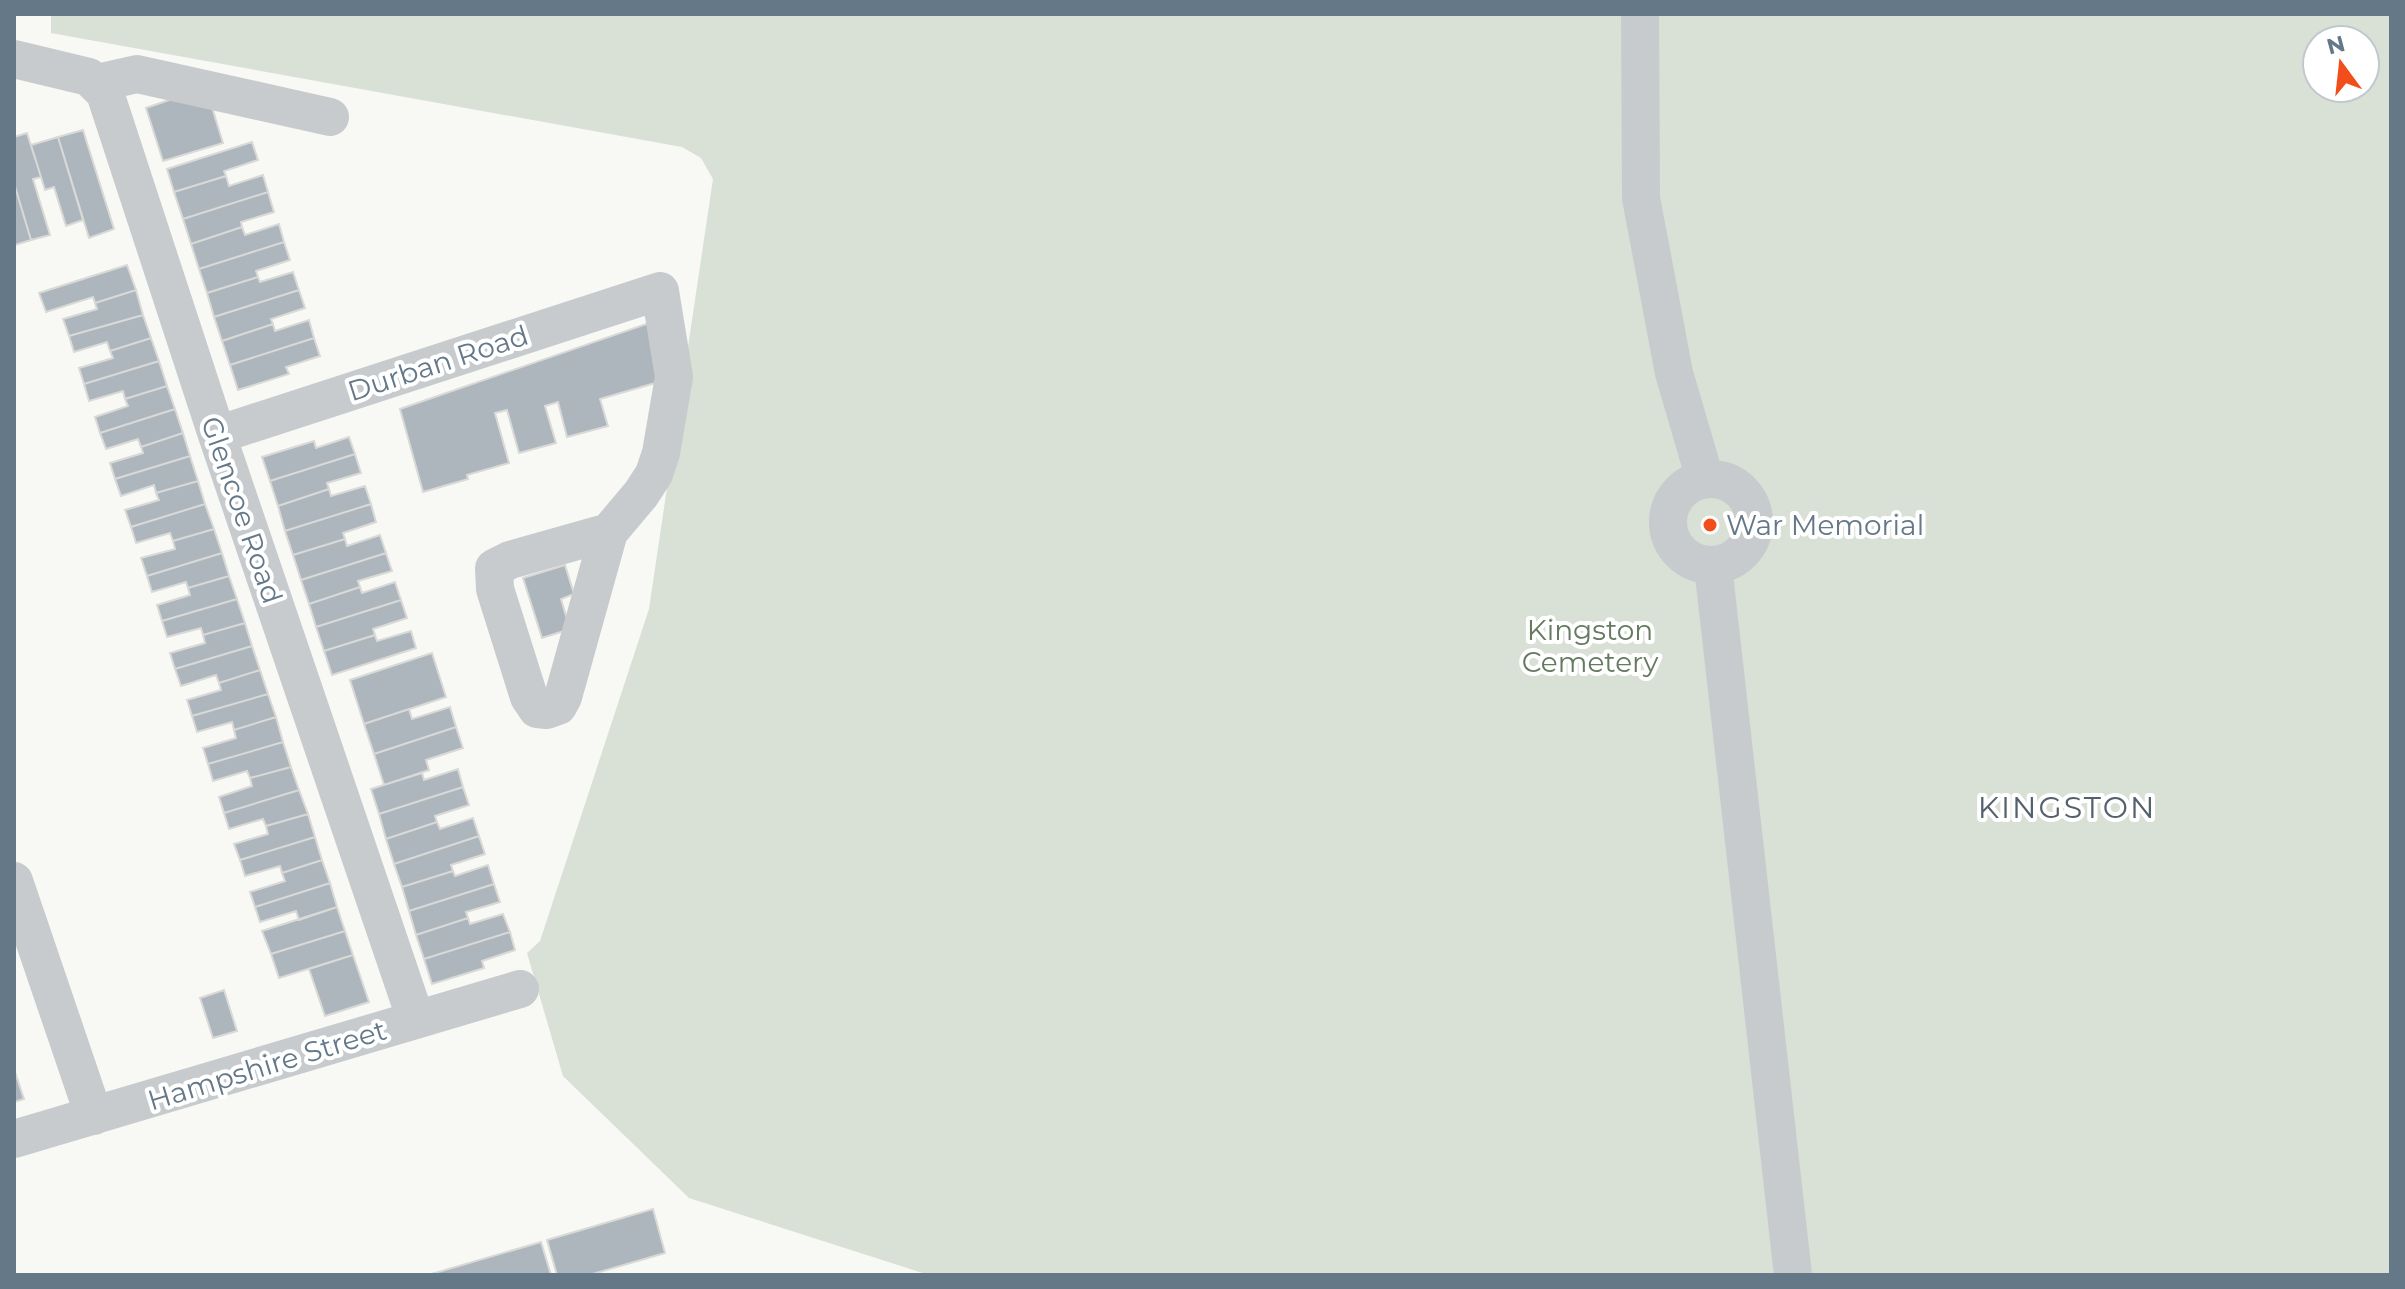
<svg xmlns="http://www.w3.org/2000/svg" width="2405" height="1289" viewBox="0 0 2405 1289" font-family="Montserrat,sans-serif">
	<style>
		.green { fill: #d9e0d5; fill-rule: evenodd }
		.building { fill: #adb6bc; stroke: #d9d9d7; stroke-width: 2 }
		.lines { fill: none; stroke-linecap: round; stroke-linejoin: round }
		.minor { stroke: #c7cbce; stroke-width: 38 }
		.poi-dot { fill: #f14e1b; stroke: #fff; stroke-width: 3 }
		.labels { text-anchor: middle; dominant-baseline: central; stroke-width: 8; stroke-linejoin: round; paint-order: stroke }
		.street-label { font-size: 28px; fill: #647888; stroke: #fff }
		.poi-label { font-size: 28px; fill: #647888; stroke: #fff; text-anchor: start }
		.park-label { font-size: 28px; fill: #657a60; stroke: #fff }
		.neighbourhood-label { font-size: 30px; letter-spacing: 2px; fill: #53616c; stroke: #fff }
	</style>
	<rect width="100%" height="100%" fill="#f8f8f4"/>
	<path class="green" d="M51,14h2340v1261h-1462l-240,-77 -126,-122 -36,-123 13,-12 109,-332 64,-430 -12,-21 -19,-11 -631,-114zM2317,40h48v48h-48z"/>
	<path class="building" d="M175,98l36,6 12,39 -60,18 -17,-53z
		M83,130l31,99 -25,9 -31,-101z
		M27,133l14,44 -8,2 17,56 -19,5 -17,-57v-46z
		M58,137l25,83 -17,6 -12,-39 -9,3 -14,-45z
		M252,142l6,18 -34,11 2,5 -52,16 -7,-23z
		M263,175l5,17 -85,27 -9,-27 52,-16 3,10z
		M14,183l17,57 -16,5 -1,-3z
		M268,192l6,20 -33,10 1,5 -51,17 -8,-25z
		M279,224l5,18 -85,27 -8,-25 51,-17 3,8z
		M284,242l6,18 -34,11 2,6 -51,16 -8,-24z
		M127,265l9,25 -41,13 -2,-6 -47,15 -7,-19z
		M293,272l6,18 -85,27 -7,-24 51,-16 2,5z
		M136,290l7,25 -74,21 -6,-17 34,-10 -2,-6z
		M299,290l6,18 -34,11 2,5 -51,17 -8,-24z
		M143,315l8,23 -41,13 -3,-9 -33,10 -5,-16z
		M309,320l5,18 -84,27 -8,-24 51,-17 2,7z
		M652,322l17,57 -69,20 8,27 -41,11 -9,-35 -13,4 11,37 -37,10 -12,-43 -12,3 14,50 -42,12 1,4 -45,13 -23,-83z
		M151,338l8,23 -75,23 -5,-16 34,-10 -3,-7z
		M314,338l6,18 -34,11 3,7 -51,16 -8,-25z
		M159,361l8,25 -42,13 -2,-8 -34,10 -5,-17z
		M167,386l8,23 -75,24 -5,-16 33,-11 -3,-7z
		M175,409l8,24 -42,14 -3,-8 -32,10 -6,-16z
		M183,433l7,23 -75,23 -5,-16 33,-10 -2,-6z
		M349,437l6,17 -85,27 -8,-24 52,-16 2,7z
		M355,454l6,19 -34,10 2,6 -51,17 -8,-25z
		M190,456l8,25 -42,12 -2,-8 -33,11 -6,-17z
		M198,481l7,23 -74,23 -6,-17 34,-10 -3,-7z
		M365,486l6,18 -86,27 -7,-25 51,-17 2,7z
		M205,504l9,25 -41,12 -3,-8 -34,10 -5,-16z
		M371,504l5,18 -33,11 2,6 -52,16 -8,-24z
		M214,529l8,24 -75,23 -6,-18 34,-9 -2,-8z
		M380,535l6,18 -85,27 -8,-25 52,-16 2,7z
		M222,553l7,23 -41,12 -2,-6 -34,10 -5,-16z
		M386,553l6,18 -34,10 2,6 -51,17 -8,-24z
		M565,565l9,29 -13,5 9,30 -28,9 -19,-60z
		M229,576l8,23 -75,22 -5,-16 33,-10 -2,-7z
		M395,582l6,18 -85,27 -7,-23 51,-17 2,6z
		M237,599l8,24 -42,12 -2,-7 -34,9 -5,-16z
		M401,600l6,18 -34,11 2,6 -51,16 -8,-24z
		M245,623l7,23 -77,23 -5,-16 35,-10 -2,-8z
		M411,631l5,17 -84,27 -8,-24 51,-16 2,6z
		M252,646l8,24 -41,13 -3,-8 -35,11 -6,-17z
		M432,653l14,44 -82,27 -14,-44z
		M260,670l8,24 -76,22 -5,-16 34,-10 -2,-7z
		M268,694l8,23 -42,13 -2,-8 -35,10 -5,-16z
		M450,707l6,20 -82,27 -10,-30 45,-15 3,10z
		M276,717l7,25 -75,22 -5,-16 33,-10 -2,-8z
		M456,727l7,21 -37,12 3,10 -45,15 -10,-31z
		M283,742l8,25 -41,11 -3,-7 -34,10 -5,-17z
		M291,767l8,23 -75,23 -5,-16 33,-11 -2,-8z
		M458,769l5,18 -84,27 -8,-25 51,-16 2,7z
		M463,787l6,18 -34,11 2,6 -51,17 -7,-25z
		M299,790l9,24 -42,12 -3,-7 -34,10 -5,-16z
		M308,814l7,23 -75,23 -6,-16 34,-10 -2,-8z
		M473,818l6,18 -85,28 -8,-25 51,-17 3,7z
		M479,836l6,18 -34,11 2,6 -51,16 -8,-23z
		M315,837l7,23 -40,13 -2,-7 -35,10 -5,-16z
		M322,860l8,23 -75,24 -5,-15 35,-11 -3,-8z
		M488,865l6,19 -85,27 -7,-24 51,-16 2,5z
		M330,883l7,24 -38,13 -3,-9 -36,11 -5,-15z
		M494,884l6,18 -34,10 2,6 -52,17 -7,-24z
		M337,907l8,24 -74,23 -9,-23z
		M503,914l7,18 -86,27 -8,-24 52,-17 2,6z
		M345,931l8,24 -74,23 -8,-24z
		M510,932l5,18 -33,11 2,7 -52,16 -8,-25z
		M353,955l16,47 -44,14 -16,-47z
		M224,990l13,41 -24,7 -13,-40z
		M14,1069l10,30 -10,3z
		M653,1209l12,44 -76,22h-32l-10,-35z
		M541,1242l10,33h-123z"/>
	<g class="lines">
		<path class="minor" d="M1640,14l1,184 33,175 31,106
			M14,59l75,18 16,16 112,342 199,585
			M97,83l40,-9 193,43
			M217,435l443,-144 14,86 -13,76 -7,21 -13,20 -32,38 -99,28 -16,8 1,21 34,108 8,12 10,1 11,-4 5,-9 46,-165
			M1668 522a43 43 0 1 1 86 0a43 43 0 1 1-86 0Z
			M1713,566l80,709
			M14,881l80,235
			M14,1139l506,-150"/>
	</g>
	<circle class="poi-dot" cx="1710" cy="525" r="8"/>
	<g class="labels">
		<g class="street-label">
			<text transform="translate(438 363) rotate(-18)">Durban Road</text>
			<text transform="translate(242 510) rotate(71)">Glencoe Road</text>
			<text transform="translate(267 1065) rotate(-17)">Hampshire Street</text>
		</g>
		<g class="poi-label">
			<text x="1726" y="525">War Memorial</text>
		</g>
		<g class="park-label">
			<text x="1590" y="630">Kingston<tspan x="1590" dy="32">Cemetery</tspan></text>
		</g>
		<g class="neighbourhood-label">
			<text x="2067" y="807">KINGSTON</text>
		</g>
	</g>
	<rect width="2405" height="1289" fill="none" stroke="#647888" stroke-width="32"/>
	<g transform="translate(2341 64) rotate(345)"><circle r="38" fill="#ffffff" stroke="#c1c9cf" stroke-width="2"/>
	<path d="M0-6L14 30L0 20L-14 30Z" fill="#f14e1b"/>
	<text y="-12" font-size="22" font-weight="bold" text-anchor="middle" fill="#647888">N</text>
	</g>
</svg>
